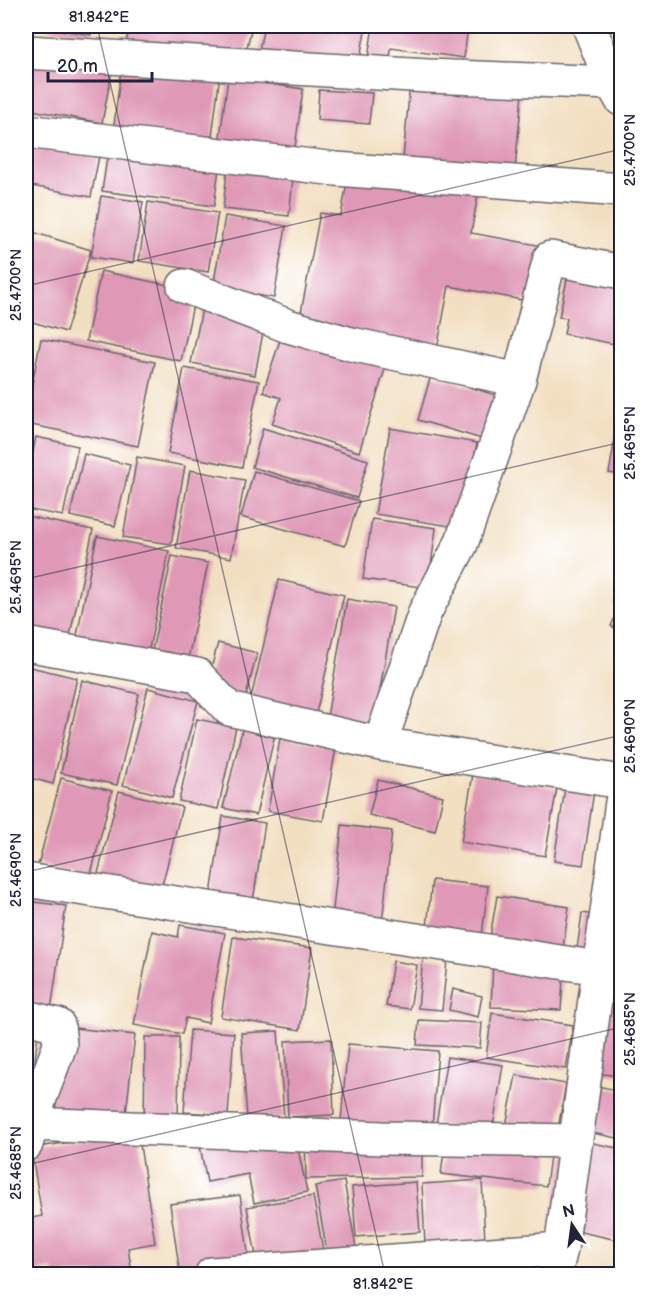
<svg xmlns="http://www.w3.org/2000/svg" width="647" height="1300" viewBox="0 0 647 1300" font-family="'Balsamiq Sans',sans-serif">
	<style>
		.building { fill: #df98b6 }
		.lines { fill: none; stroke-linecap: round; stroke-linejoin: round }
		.minor-casing { stroke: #6b646a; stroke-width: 36 }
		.minor { stroke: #fff; stroke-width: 33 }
		.ticks { fill: none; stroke: #22223b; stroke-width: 1.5; stroke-opacity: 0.45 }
		.neatline { fill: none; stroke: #22223b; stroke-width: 2 }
		.ticks-label { font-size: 15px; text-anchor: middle; fill: #22223b }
	</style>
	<rect width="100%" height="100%" fill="#fff"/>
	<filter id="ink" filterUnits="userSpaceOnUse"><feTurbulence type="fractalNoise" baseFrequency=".0167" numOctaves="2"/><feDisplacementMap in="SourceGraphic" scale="12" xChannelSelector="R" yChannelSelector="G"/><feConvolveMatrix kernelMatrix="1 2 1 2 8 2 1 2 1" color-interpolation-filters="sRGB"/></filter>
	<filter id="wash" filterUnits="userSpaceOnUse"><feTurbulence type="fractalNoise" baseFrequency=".008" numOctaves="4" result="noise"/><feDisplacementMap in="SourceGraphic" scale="24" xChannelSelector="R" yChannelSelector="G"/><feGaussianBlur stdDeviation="1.35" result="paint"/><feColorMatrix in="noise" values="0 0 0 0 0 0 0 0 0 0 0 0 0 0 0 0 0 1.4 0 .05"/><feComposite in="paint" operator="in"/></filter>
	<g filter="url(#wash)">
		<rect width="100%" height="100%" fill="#f2dfc1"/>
		<g id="blocks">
			<path class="building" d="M35,26h57l-1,9z
				M130,26h122l-11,47 -116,-27z
				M264,26h102l-10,53 -99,-19z
				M373,26h95l-4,32 -73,-10 -1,14 -22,-4z
				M26,54l86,16 -10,53 -76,-14z
				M122,62l98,12 -9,71 -98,-12z
				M228,78l75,11 -9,66 -75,-11z
				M410,84l112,10 -7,76 -112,-11z
				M319,90l53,3 -3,31 -52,-4z
				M26,122l77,14 -12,61 -65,-12z
				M110,138l111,15 -7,53 -112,-15z
				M229,153l66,7 -6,56 -66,-7z
				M352,155l129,24 -10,54 72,13 -10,56 -84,-16 -13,68 -137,-31 21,-110 21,3z
				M101,196l42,6 -10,61 -42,-6z
				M148,202l70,11 -10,59 -69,-11z
				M225,216l61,10 -12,72 -61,-10z
				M26,230l65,20 -25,82 -40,-12z
				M569,270l53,11v55l-3,9 -55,-11 3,-16 -8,-1z
				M101,271l95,20 -15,70 -95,-20z
				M205,294l63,12 -13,69 -64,-12z
				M283,331l104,32 -28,89 -87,-28 9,-26 -18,-6z
				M41,339l114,23 -17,84 -112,-22v-10z
				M184,368l75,13 -17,86 -74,-14z
				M431,375l64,20 -13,44 -64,-19z
				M619,415l3,1v59l-13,-2z
				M263,428l105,32 -11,38 -105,-31z
				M390,428l87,15 -15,85 -87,-14z
				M36,437l42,9 -15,70 -37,-7v-22z
				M84,454l46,11 -15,61 -45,-10z
				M137,457l48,9 -14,78 -48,-7z
				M190,470l55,10 -14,78 -55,-10z
				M254,471l105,30 -14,45 -104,-29z
				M26,516l67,14 -25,114 -42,-9z
				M372,519l64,9 -8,60 -65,-9z
				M97,536l72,15 -23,113 -72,-14z
				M172,556l36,7 -24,115 -36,-8z
				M279,580l65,15 -30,127 -65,-16z
				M622,590v41l-11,-5 8,-18 -5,-2z
				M347,599l47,8 -22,130 -47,-8z
				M218,643l39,10 -16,63 -40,-10z
				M26,666l51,12 -24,106 -27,-7z
				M82,680l57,14 -22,91 -56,-12z
				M148,688l50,13 -26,97 -49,-13z
				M197,719l39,8 -18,82 -39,-8z
				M243,726l32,8 -19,81 -33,-7z
				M280,738l56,10 -13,73 -55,-10z
				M473,774l84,14 -12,68 -84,-14z
				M61,778l51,13 -22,87 -52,-13z
				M378,780l65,16 -8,35 -66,-16z
				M565,787l29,4 -11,74 -29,-4z
				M119,791l63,16 -25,98 -63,-16z
				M223,816l42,7 -15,98 -42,-7z
				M342,825l50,6 -11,102 -50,-5z
				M432,880l56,6 -7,57 -55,-6z
				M497,896l72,11 -7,48 -73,-12z
				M26,901l40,5 -16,111 -24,-4z
				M582,913l40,6v65l-49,-6z
				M180,925l45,8 -17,90 -22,-5 -4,16 -48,-9 18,-94 26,6z
				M233,937l79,11 -12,82 -79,-13z
				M423,958l24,3 -5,49 -24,-2z
				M493,960l71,3 -3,47 -70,-3z
				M393,961l24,4 -7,44 -24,-3z
				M453,989l29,7 -4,21 -29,-7z
				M591,1004l31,4v68l-40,-4z
				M492,1013l81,12 -7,44 -80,-12z
				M419,1020l63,3 -2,25 -63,-3z
				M39,1024l96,11 -11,96 -96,-11z
				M190,1030l44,3 -6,82 -44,-3z
				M278,1031l6,87 -37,2 -6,-87z
				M145,1037h34l-1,89h-34z
				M331,1039l3,76 -46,2 -3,-76z
				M348,1044l90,7 -6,77 -91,-7z
				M447,1057l56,8 -11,68 -56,-8z
				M516,1075l50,9 -10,56 -51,-9z
				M582,1083l40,8v48l-49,-10z
				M293,1124l14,68 -53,11 -6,-29 -41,8 -8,-41z
				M422,1131v46l-116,2 -1,-47z
				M138,1132l17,111 -27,5 4,26h-79v-5l-27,4v-54l16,-3 -11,-68z
				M446,1136l105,12 -5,38 -105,-12z
				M569,1138l53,11v92l-73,-16z
				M482,1180l3,62 -60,3 -3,-61z
				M344,1181l13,72 -29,5 -13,-72z
				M416,1182l4,50 -64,5 -4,-50z
				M240,1195l11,79h-71l-10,-70z
				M313,1196l11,59 -66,12 -11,-60z
				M468,1264l57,2 -1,8h-56z"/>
		</g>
	</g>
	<g filter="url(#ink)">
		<use href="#blocks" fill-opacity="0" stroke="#6b646a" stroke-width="1.5"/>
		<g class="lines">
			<defs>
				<path id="minor" d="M589,26l23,57 9,16
					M26,52l402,24 184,7
					M26,131l310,38 286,21
					M622,272l-72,-14 -31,122 -58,164 -36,68 -45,132 242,38
					M184,286l104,40 63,18 168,36
					M26,644l171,31 32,34 151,35
					M26,880l573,88
					M26,1017l32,8 2,20 -20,53 -14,46
					M31,1124l351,14 193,3
					M212,1274l349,-25
					M555,1274l6,-25 61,-447"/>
			</defs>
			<use href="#minor" class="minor-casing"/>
			<use href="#minor" class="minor"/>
		</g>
	</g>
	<path class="ticks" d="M97,26l288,1248M26,286l596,-137M26,579l596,-137M26,872l596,-137M26,1165l596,-138"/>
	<rect width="647" height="1300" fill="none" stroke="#fff" stroke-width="66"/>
	<g transform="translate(572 1225) rotate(347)" stroke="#ffffff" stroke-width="4.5" paint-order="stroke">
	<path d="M0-4.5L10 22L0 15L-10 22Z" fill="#22223b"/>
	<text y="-9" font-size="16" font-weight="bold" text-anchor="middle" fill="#22223b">N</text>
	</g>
	<path d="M48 72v9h104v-9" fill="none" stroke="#22223b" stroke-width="3"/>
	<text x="57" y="72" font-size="18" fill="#22223b" stroke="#ffffff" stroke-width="4.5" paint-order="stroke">20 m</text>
	<rect x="33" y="33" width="581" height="1234" class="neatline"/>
	<g class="ticks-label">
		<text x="99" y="22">81.842°E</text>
		<text transform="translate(630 150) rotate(-90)" y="5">25.4700°N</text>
		<text transform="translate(16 285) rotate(-90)" y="5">25.4700°N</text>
		<text transform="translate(630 443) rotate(-90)" y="5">25.4695°N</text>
		<text transform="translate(16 577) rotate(-90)" y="5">25.4695°N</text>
		<text transform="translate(630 736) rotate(-90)" y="5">25.4690°N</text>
		<text transform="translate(16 870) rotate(-90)" y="5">25.4690°N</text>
		<text transform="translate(630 1029) rotate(-90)" y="5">25.4685°N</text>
		<text transform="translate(16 1163) rotate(-90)" y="5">25.4685°N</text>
		<text x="383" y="1289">81.842°E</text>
	</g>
</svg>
